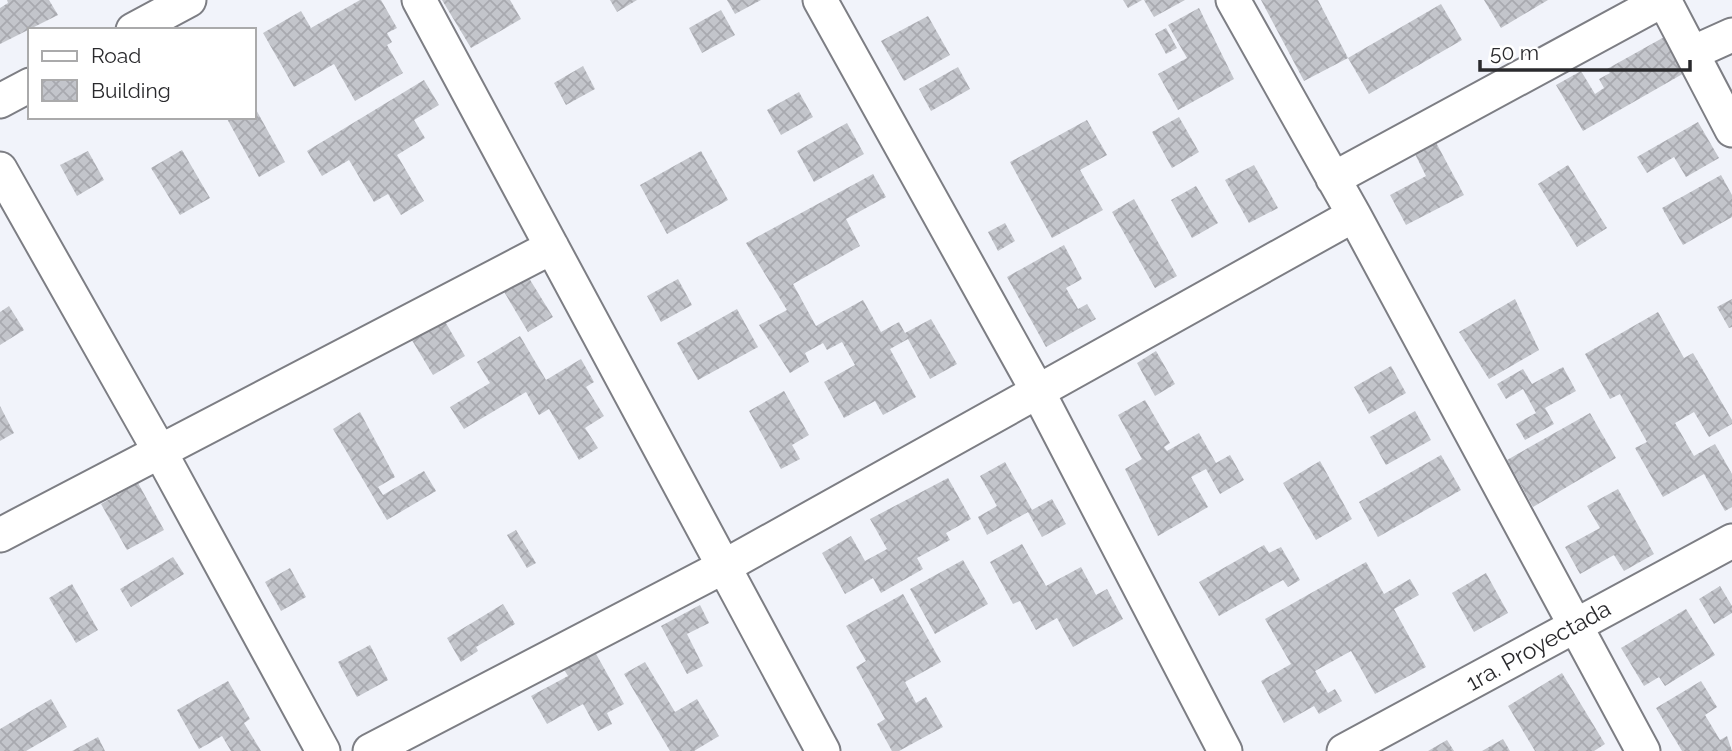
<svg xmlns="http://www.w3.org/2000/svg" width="1732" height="751" viewBox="0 0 1732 751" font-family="Raleway,sans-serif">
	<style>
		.building { fill: url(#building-cross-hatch) }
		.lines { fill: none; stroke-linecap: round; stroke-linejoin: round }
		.minor-casing { stroke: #7d7e84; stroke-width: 37 }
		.minor { stroke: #fff; stroke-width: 33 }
		.labels { text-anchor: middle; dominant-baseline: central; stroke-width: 5; stroke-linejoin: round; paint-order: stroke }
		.street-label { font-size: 23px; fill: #2a2a2d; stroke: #fff }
	</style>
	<defs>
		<pattern id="building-cross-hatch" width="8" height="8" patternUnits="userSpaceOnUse" patternTransform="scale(1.75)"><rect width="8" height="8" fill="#c3c5cb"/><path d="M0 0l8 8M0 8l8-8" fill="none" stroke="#a8a9af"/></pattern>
	</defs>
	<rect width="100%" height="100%" fill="#f1f3fa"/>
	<path class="building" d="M7,0h42l9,15 -58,29v-36l8,-5z
		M360,0h21l16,28 -10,5 5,9 -5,3 16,28 -48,28 -21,-37 -40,23 -31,-54 38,-22 10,17z
		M442,0h68l11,19 -50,29z
		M610,0h27l-20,12z
		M727,0h34l-26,14z
		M1123,0h19l-14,8z
		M1144,0h41l-31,17z
		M1261,0h57l30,58 93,-54 21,36 -93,54 -21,-36 -44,23z
		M1484,0h64l-47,28z
		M1199,8l35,71 -56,31 -20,-36 29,-16 -19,-33z
		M721,10l14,25 -33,18 -13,-25z
		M928,16l22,39 -46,26 -23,-40z
		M1166,28l11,20 -11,6 -11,-20z
		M1666,36l20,36 -103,59 -27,-46 25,-14 14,23 9,-6 -5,-9 11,-6 -3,-4z
		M583,66l12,23 -29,16 -12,-22z
		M958,67l12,22 -39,22 -12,-22z
		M424,80l15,25 -25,15 11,18 -28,17 27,46 -23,14 -13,-21 -14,8 -25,-42 -27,16 -15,-25z
		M799,92l14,25 -32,18 -14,-25z
		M254,106l31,56 -26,15 -33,-60h28z
		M1179,117l20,35 -27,16 -20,-36z
		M1087,120l20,35 -27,15 23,40 -51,28 -42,-76z
		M1698,122l21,36 -33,19 -12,-20 -27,16 -10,-16z
		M847,123l17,31 -50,28 -17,-31z
		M1432,135l32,60 -58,30 -16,-30 36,-19 -15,-30z
		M182,150l28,48 -30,17 -29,-47z
		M88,151l16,29 -27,16 -17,-31z
		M701,151l27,49 -61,34 -27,-49z
		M1254,165l24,43 -29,15 -24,-43z
		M1568,165l39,63 -30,19 -39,-63z
		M873,174l13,23 -40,22 14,27 -67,38 23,42 47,-26 18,32 18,-10 6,11 26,-14 26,45 -27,15 -22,-40 -18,10 26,48 -33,18 -8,-14 -31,17 -20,-36 31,-17 -13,-23 -15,8 -4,-7 -18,10 4,9 -19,11 -31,-48 28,-15 -41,-67z
		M1721,175l11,20v22l-49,28 -21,-37z
		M1196,186l22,37 -26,15 -21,-38z
		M1134,199l43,77 -22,12 -43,-76z
		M1005,223l10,18 -17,10 -10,-19z
		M1064,245l18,34 -16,9 12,21 9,-5 9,15 -50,28 -39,-70z
		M524,270l29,47 -25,15 -28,-47z
		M678,279l14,26 -31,17 -14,-26z
		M1515,299l24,51 -50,29 -30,-47z
		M1732,299v28l-3,1 -12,-21z
		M9,306l15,24 -24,15v-33z
		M737,309l21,38 -60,33 -21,-37z
		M1658,312l26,46 9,-5 39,67v4l-23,13 -15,-25 -19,11 19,33 21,-12 17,30v33l-7,4 -21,-37 -41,23 -28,-49 12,-6 -27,-48 -10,5 -25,-45z
		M443,318l22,38 -32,19 -23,-38z
		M520,336l26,44 35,-21 13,23 -8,5 18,29 -19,12 13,20 -19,12 -30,-51 -10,6 -13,-23 -62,37 -14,-22 40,-24 -13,-21z
		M1156,351l19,33 -20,12 -18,-33z
		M1391,366l15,27 -37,21 -15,-27z
		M1563,367l13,24 -31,17 9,16 -29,16 -9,-16 20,-11 -13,-24 -17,10 -9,-15 26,-15 9,15z
		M784,391l25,44 -17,10 8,14 -19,10 -32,-58z
		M1145,400l25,43 -6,4 3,4 32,-18 17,30 14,-8 14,25 -24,14 -14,-25 -15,8 17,30 -50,29 -33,-67 17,-10 -24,-44z
		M0,406l14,27 -14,8z
		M1415,411l16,29 -45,25 -16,-28z
		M360,412l35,65 -17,10 5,8 41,-24 12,20 -49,29 -54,-91z
		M1590,413l26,45 -83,49 -26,-47z
		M1441,455l20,35 -83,47 -19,-35z
		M1320,461l32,58 -36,21 -33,-57z
		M1005,462l27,48 20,-11 14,25 -24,13 -14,-25 -41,23 -9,-18 19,-11 -17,-30z
		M948,478l23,41 -25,14 4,7 -33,18 6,11 -42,24 -8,-15 -28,16 -23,-41 29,-17 14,25 22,-12 -17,-30z
		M138,483l26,47 -37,20 -26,-46z
		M1618,489l36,65 -30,17 -10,-16 -34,19 -15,-27 35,-19 -13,-22z
		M516,530l20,33 -9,5 -20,-33z
		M1022,544l24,42 35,-19 15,28 11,-6 16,30 -50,28 -16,-29 -21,12 -16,-29 -7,3 -23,-42z
		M1264,545l5,8 12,-6 19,33 -12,7 -5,-7 -64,36 -20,-34z
		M173,557l11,17 -53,33 -11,-18z
		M963,560l25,44 -53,30 -25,-45z
		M1366,562l18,32 26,-15 9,16 -25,14 32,58 -51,27 -24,-43 -36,20 13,22 7,-4 7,12 -23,13 -5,-8 -30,17 -23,-42 30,-17 -26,-45z
		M290,568l16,29 -25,14 -16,-29z
		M1486,573l22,40 -34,19 -22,-39z
		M72,584l26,46 -22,13 -27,-45z
		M1720,586l12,20v7l-18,11 -15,-25z
		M903,594l38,68 -36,20 11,21 10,-6 17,30 -44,24h-7l-15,-27 8,-5 -29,-52 10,-6 -20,-35z
		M503,604l12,20 -39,23 2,4 -17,11 -14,-24z
		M700,605l9,18 -22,11 16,32 -16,8 -26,-48z
		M1686,609l29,46 -50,31 -6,-9 -15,9 -23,-38z
		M370,645l18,35 -31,17 -19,-35z
		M595,652l29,52 -17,9 5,11 -14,7 -15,-27 -36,20 -16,-28 37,-20 -5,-8z
		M645,662l30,50 22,-13 22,37 -25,15h-24l-46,-77z
		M1562,673l43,71 -11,7h-59l-27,-45z
		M228,681l22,38 -6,4 17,28h-30l-9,-15 -23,13 -22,-39z
		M1701,681l16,26 -12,8 15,25 7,-4 5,15h-50l-26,-43z
		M51,699l16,28 -41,24h-26v-22z
		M98,737l7,14h-33z
		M1503,739l7,12h-28z
		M1447,740l7,11h-26z"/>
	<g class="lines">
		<defs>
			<path id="minor" d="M419,0l404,751
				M820,0l217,390 188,361
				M1233,0l121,215 289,536
				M1664,0l68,130
				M133,30l56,-30
				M1692,53l40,-18
				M0,101l30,-16
				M0,169l159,281 164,301
				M1333,179l330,-179
				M0,535l552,-288
				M370,751l355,-185 629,-351
				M1344,751l388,-210"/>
		</defs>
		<use href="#minor" class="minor-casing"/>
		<use href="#minor" class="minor"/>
	</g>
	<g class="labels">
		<g class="street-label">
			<text transform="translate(1538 645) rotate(-29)">1ra. Proyectada</text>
		</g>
	</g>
	<rect x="28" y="28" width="228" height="91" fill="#ffffff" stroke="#aaaaab" stroke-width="2"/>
	<rect x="42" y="51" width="35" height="10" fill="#ffffff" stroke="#aaaaab" stroke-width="2"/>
	<text x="91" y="63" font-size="21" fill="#2a2a2d">Road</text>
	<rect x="42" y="80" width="35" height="21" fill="url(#building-cross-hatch)" stroke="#aaaaab" stroke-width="2"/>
	<text x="91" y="98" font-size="21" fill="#2a2a2d">Building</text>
	<path d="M1480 60v10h210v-10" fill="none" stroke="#2a2a2d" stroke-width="3.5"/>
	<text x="1490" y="60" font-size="21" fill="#2a2a2d" stroke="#ffffff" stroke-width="5" paint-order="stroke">50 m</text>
</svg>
